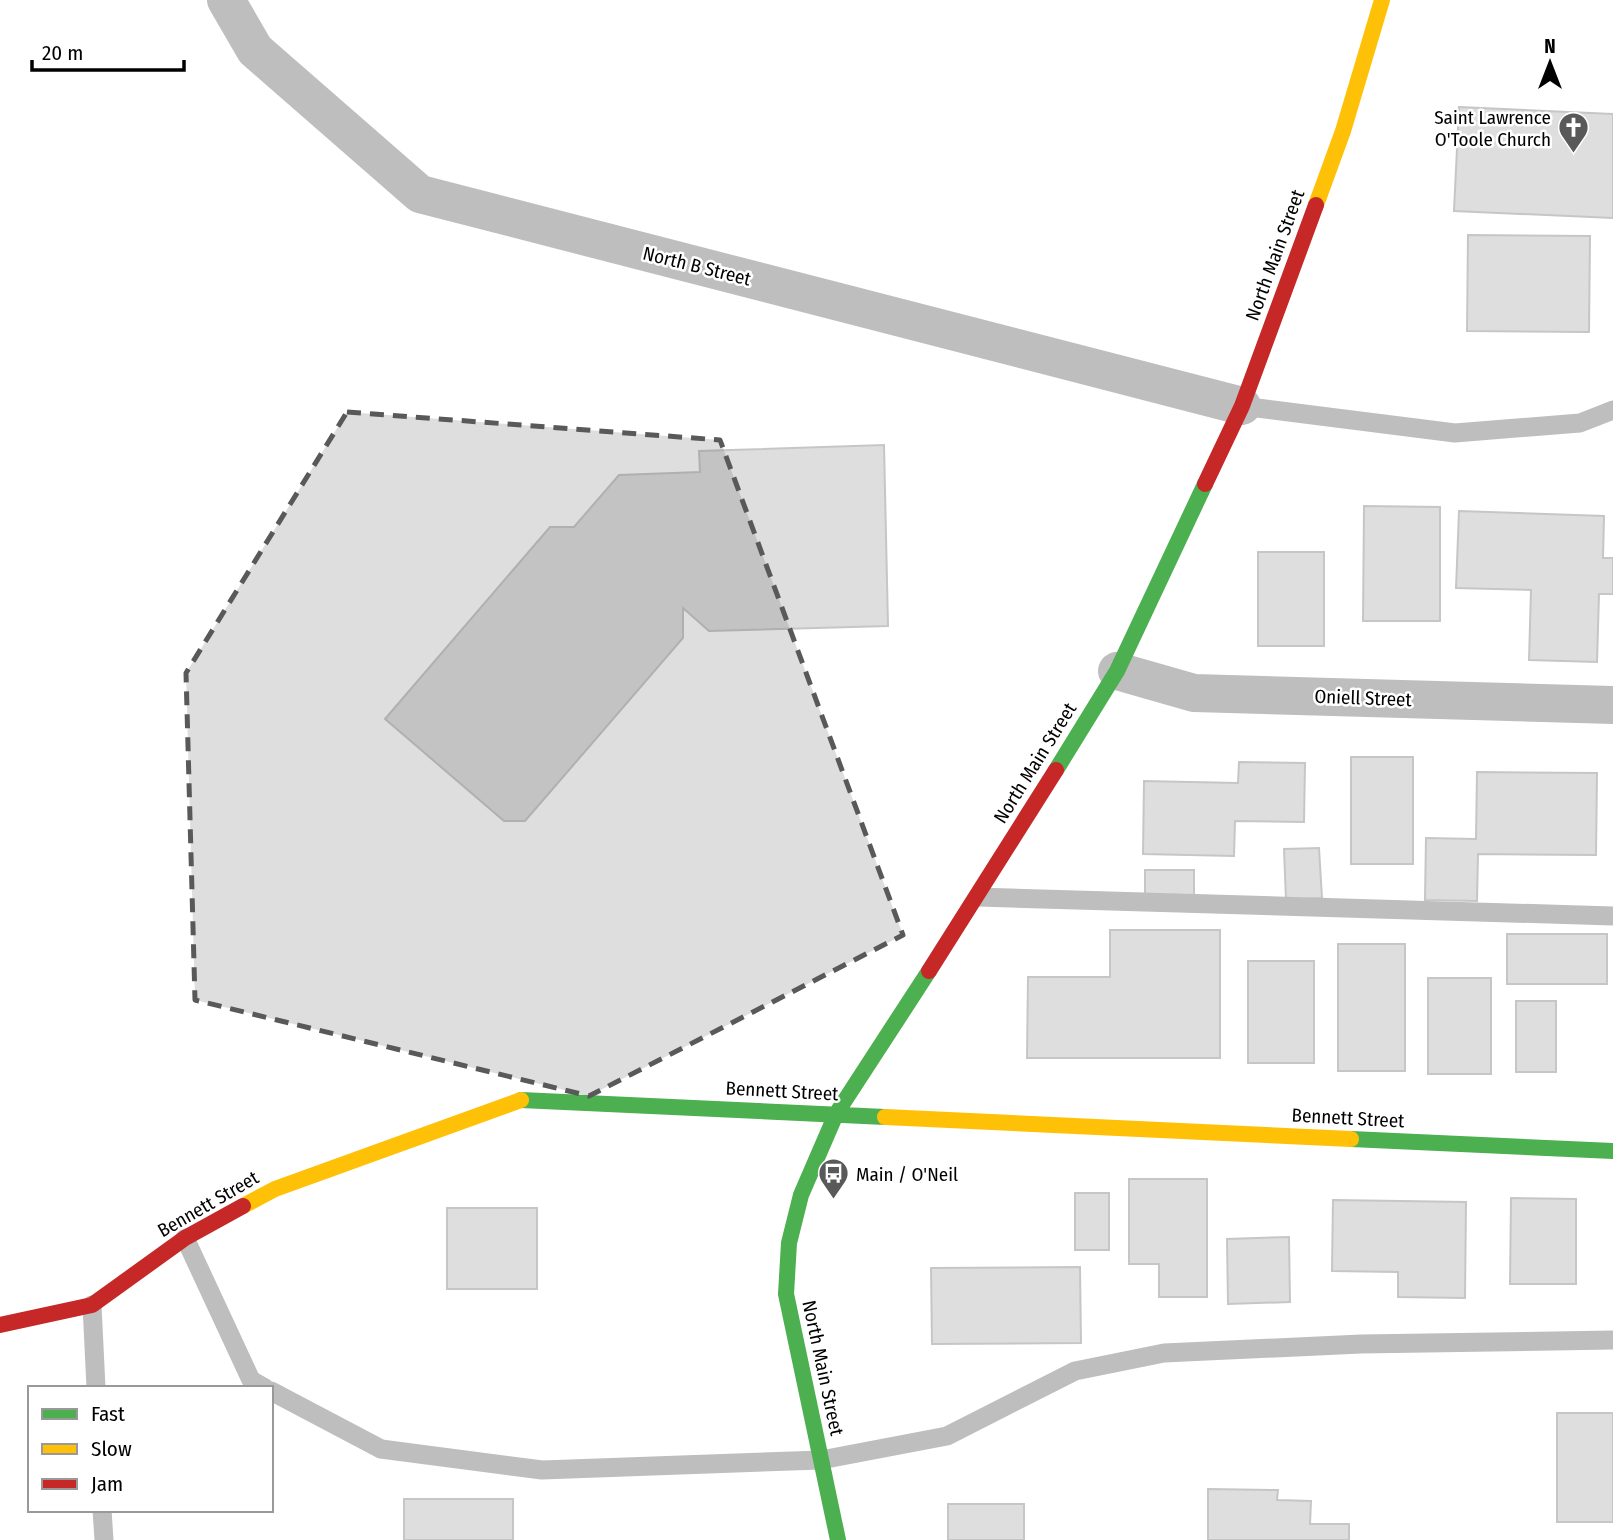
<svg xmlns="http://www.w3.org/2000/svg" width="1613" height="1540" viewBox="0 0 1613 1540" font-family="'Fira Sans Condensed',sans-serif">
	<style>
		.building { fill: #dedede; stroke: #c6c6c6; stroke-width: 2 }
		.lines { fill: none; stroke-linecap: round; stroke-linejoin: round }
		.lane { stroke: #bebebe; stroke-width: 19 }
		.street { stroke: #bebebe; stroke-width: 38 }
		.fast { stroke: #4caf50; stroke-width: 16 }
		.slow { stroke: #ffc107; stroke-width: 16 }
		.jam { stroke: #c62828; stroke-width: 16 }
		.marked { fill: #595959; fill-opacity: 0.2; stroke: #595959; stroke-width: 5; stroke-dasharray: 14 9; stroke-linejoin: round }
		.labels { text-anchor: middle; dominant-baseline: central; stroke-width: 5; stroke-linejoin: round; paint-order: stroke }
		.poi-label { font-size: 19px; fill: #000; stroke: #fff; text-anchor: end }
		.street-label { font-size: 19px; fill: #000; stroke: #fff }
	</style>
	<rect width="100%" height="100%" fill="#fff"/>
	<path class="building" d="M1459,107l154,7v104l-159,-7z
		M1468,235l122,1 -1,96 -122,-1z
		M884,445l4,181 -179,5 -26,-23v30l-158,183h-21l-119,-102 165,-192h24l45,-52 81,-3 -1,-21z
		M1364,506l76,1v114h-77z
		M1459,511l145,5 -1,42h10v36h-14l-2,68 -68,-2 2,-70 -75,-2z
		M1258,552h66v94h-66z
		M1351,757h62v107h-62z
		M1239,762l66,1 -1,59 -69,-1 -1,35 -91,-2 1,-73 94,2z
		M1477,772l120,1 -1,82 -118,-1 -1,47 -52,-1 1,-62 50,1z
		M1319,848l3,50 -36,2 -2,-51z
		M1145,870h49v28h-49z
		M1110,930h110v128h-193l1,-81h82z
		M1507,934h100v50h-100z
		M1338,944h67v127h-67z
		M1248,961h66v102h-66z
		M1428,978h63v96h-63z
		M1516,1001h40v71h-40z
		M1129,1179h78v118h-48v-33h-30z
		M1075,1193h34v57h-34z
		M1511,1198l65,1v85h-66z
		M1333,1200l133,2 -1,96 -67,-1v-25l-66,-1z
		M447,1208h90v81h-90z
		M1289,1237l1,65 -62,2 -1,-65z
		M1080,1267l1,76 -149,1 -1,-76z
		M1557,1413h56v109h-56z
		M1208,1489l70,1 -1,10 34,1 -1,23h39v16h-141z
		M404,1499h109v41h-109z
		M948,1504h76v36h-76z"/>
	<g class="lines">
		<path class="lane" d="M1242,406l213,27 125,-10 33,-13
			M978,897l635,19
			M185,1238l66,142 14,8
			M92,1305l4,83
			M271,1391l110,58 161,21 279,-10 126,-24 128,-65 89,-18 197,-9 252,-4
			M102,1510l2,30"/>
		<path class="street" d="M226,0l29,50 165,144 822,212
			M1117,671l77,22 419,12"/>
		<path class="fast" d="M1056,770l61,-99 88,-187
			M521,1100l364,17
			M1351,1139l262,12
			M838,1540l-52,-246 3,-51 12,-48 35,-81 93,-143"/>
		<path class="slow" d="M1316,205l27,-74 39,-131
			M885,1117l466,22
			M243,1206l32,-17 246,-89"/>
		<path class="jam" d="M1205,484l37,-78 74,-201
			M929,971l127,-201
			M0,1325l92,-20 93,-67 58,-32"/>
	</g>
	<path class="marked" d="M347,412l373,28 183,495 -314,161 -394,-96 -9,-327z"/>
	<defs>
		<symbol id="church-pin" viewBox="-11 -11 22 30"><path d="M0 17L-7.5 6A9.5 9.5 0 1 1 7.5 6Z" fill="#595959" stroke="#fff"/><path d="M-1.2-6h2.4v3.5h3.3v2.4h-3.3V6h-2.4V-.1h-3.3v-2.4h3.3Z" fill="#fff"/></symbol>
		<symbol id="bus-pin" viewBox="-11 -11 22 30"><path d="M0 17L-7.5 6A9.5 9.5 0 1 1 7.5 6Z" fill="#595959" stroke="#fff"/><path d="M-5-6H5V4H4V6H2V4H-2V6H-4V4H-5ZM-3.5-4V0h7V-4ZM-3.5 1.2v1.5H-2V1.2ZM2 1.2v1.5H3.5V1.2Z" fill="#fff"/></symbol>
	</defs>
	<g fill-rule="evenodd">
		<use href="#church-pin" x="1556" y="110" width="35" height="47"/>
		<use href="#bus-pin" x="816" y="1156" width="35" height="47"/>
	</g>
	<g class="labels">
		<g class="poi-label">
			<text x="1551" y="117">Saint Lawrence<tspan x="1551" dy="22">O'Toole Church</tspan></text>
			<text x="856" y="1174" text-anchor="start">Main / O'Neil</text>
		</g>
		<g class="street-label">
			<text transform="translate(1275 255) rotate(-70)">North Main Street</text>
			<text transform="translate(697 266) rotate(14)">North B Street</text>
			<text transform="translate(1363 698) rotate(2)">Oniell Street</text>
			<text transform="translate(1035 763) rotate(-58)">North Main Street</text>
			<text transform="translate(782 1091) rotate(3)">Bennett Street</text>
			<text transform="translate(1348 1118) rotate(3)">Bennett Street</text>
			<text transform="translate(208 1204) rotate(-30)">Bennett Street</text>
			<text transform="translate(823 1368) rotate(78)">North Main Street</text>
		</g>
	</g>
	<rect x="28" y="1386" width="245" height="126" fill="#ffffff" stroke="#999999" stroke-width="2"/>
	<rect x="42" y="1409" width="35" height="10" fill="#4caf50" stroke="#999999" stroke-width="2"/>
	<text x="91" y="1421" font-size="21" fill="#000000">Fast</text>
	<rect x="42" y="1444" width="35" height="10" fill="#ffc107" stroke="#999999" stroke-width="2"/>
	<text x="91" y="1456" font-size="21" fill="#000000">Slow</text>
	<rect x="42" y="1479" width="35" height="10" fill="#c62828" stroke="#999999" stroke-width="2"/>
	<text x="91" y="1491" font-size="21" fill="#000000">Jam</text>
	<g transform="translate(1550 63)" stroke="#ffffff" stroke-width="5" paint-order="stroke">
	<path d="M0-5L12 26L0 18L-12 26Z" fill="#000000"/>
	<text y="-10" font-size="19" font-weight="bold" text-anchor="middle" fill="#000000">N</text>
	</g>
	<path d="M32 60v10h152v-10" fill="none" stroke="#000000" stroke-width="3.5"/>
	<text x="42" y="60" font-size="21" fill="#000000" stroke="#ffffff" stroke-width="5" paint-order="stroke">20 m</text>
</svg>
